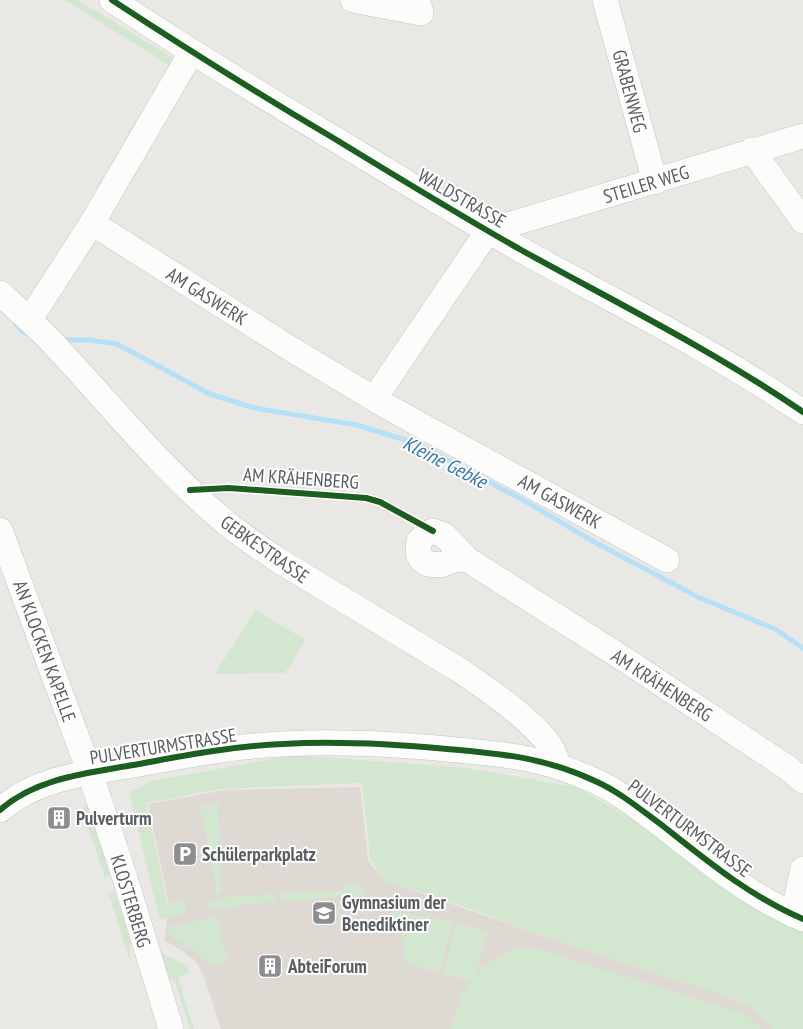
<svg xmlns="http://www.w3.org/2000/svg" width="803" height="1029" viewBox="0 0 803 1029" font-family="'PT Sans Narrow',sans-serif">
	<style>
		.education { fill: #dedad3 }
		.green { fill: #d3e6cf }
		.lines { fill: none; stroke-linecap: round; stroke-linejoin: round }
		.stream { stroke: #b6e0f7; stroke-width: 5 }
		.minor-casing { stroke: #c5c5c4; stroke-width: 26 }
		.minor { stroke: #fcfcfb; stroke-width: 25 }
		.cycleway-casing { stroke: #fff; stroke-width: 9 }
		.cycleway { stroke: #1b5e20; stroke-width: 6 }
		.labels { text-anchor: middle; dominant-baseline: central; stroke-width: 4; stroke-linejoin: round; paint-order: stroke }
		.street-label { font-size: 19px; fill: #5a5e62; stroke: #fff }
		.poi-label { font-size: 19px; font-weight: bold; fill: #5a5e62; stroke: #fff; text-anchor: start }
		.water-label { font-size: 20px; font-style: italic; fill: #3978a9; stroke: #fff }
	</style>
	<rect width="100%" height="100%" fill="#eae8e4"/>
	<path class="education" d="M360,787l8,73 15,20 161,56 179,59 30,13 19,21h-551l-18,-55 -7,-12 -12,-10 -20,-12 5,-36 -21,-100 77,-14z"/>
	<path class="green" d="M65,0h13l95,58 4,5 -45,82 -8,-5 46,-74z
		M255,610l51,30 -21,33 -70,1z
		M295,755l171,13 110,19 101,58 126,84v100h-31l-19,-21 -30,-13 -179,-59 -93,-34 -68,-22 -13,-22 -8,-75 -143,6 -73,14 22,102 3,-2 14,-3 2,10 -2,3 -25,7 -31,-127 23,-12z
		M218,802l3,90 -4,2 -17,-88z
		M86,805l11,27 14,43 -6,2 -22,-65v-4z
		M346,884h13l4,2 1,10 -83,6 -1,-9 61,-2z
		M115,892l16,51 -2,16 -20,-65z
		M275,894v7l-67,9v-7l23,-7z
		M395,911l58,10 -14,52 -35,-11c2,-18 -1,-32 -16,-43z
		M217,916l11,46 -19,4 -11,-13 -30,-19 1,-7z
		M457,923l31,9 -13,45 9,-11 29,-17h24l209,65 16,15h-312l13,-38 8,-10 -28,-8z
		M157,950l30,16 3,7 -12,4 16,52h-4l-16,-50 -12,3z"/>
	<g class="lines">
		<path class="stream" d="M16,324l7,8 8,3
			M65,340h24l28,4 93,50 44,14 103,17 61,19 105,56 73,43 102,54 77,32 28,19"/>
		<defs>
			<path id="minor" d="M112,0c73,48 147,94 223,139 62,38 124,76 188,112 94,52 191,100 280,161
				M353,0l68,13 -4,-13
				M605,0l50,182
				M752,150l51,71
				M92,223l199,126 95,57 281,154
				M0,293c15,14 30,27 44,41 58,60 110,127 173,181 19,17 40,31 61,45l183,111c29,20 66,45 88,73 5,7 7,15 9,22
				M30,319l62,-96 99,-170
				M374,399l114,-168 315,-95
				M0,530l90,243 35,105 46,151
				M468,560l-12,-1 -15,6 -13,-1 -7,-5 -3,-6 1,-12 7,-7 7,-3 11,4 24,25 159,101 161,107 15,13
				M0,810c36,-32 87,-37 133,-45 49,-9 100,-19 150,-21 54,-3 110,0 164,5 55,5 97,8 148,32 25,11 46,29 68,45 44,35 88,71 140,93
				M793,915l10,-46"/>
		</defs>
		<use href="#minor" class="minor-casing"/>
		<use href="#minor" class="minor"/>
		<defs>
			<path id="cycleway" d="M112,0c73,48 147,94 223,139 62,38 124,76 188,112 94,52 191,100 280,161
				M190,490l39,-2 137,10 14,4 53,29
				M0,810c36,-32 87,-37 133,-45 49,-9 100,-19 150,-21 54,-3 110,0 164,5 55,5 97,8 148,32 25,11 46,29 68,45 44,35 88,71 140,93"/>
		</defs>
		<use href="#cycleway" class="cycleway-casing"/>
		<use href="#cycleway" class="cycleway"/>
	</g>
	<defs>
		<symbol id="building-square" viewBox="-11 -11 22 22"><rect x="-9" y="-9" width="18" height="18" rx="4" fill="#8c8e90" stroke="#fff"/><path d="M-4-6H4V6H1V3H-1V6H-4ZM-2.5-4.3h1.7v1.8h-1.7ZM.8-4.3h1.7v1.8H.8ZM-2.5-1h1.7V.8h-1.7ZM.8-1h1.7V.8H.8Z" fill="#fff"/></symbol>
		<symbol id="parking-square" viewBox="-11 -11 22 22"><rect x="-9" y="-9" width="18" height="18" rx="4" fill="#8c8e90" stroke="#fff"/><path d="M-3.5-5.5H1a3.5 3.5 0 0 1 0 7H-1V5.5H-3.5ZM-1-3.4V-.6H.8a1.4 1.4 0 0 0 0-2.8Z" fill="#fff"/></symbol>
		<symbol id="school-square" viewBox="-11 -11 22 22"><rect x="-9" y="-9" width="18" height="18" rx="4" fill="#8c8e90" stroke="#fff"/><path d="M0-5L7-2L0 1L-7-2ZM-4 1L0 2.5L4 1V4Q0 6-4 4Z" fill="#fff"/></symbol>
	</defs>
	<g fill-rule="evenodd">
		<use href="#building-square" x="45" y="804" width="28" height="28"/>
		<use href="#parking-square" x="171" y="840" width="28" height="28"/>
		<use href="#school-square" x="310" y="899" width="28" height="28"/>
		<use href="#building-square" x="256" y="952" width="28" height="28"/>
	</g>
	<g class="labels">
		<g class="street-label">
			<text transform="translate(630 91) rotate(75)">GRABENWEG</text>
			<text transform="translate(646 184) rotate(-17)">STEILER WEG</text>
			<text transform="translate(462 198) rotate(30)">WALDSTRASSE</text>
			<text transform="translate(207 296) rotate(32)">AM GASWERK</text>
			<text transform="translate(301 478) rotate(4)">AM KRÄHENBERG</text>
			<text transform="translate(560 501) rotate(29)">AM GASWERK</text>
			<text transform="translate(265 549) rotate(35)">GEBKESTRASSE</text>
			<text transform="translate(45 651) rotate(70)">AN KLOCKEN KAPELLE</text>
			<text transform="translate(662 685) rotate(33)">AM KRÄHENBERG</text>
			<text transform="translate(163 746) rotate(-9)">PULVERTURMSTRASSE</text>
			<text transform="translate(690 828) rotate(37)">PULVERTURMSTRASSE</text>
			<text transform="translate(131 901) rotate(73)">KLOSTERBERG</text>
		</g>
		<g class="poi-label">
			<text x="76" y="818">Pulverturm</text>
			<text x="202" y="854">Schülerparkplatz</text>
			<text x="342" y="902">Gymnasium der<tspan x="342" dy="22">Benediktiner</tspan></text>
			<text x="288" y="966">AbteiForum</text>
		</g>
		<g class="water-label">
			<text transform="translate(445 462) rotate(27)">Kleine Gebke</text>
		</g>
	</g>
</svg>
